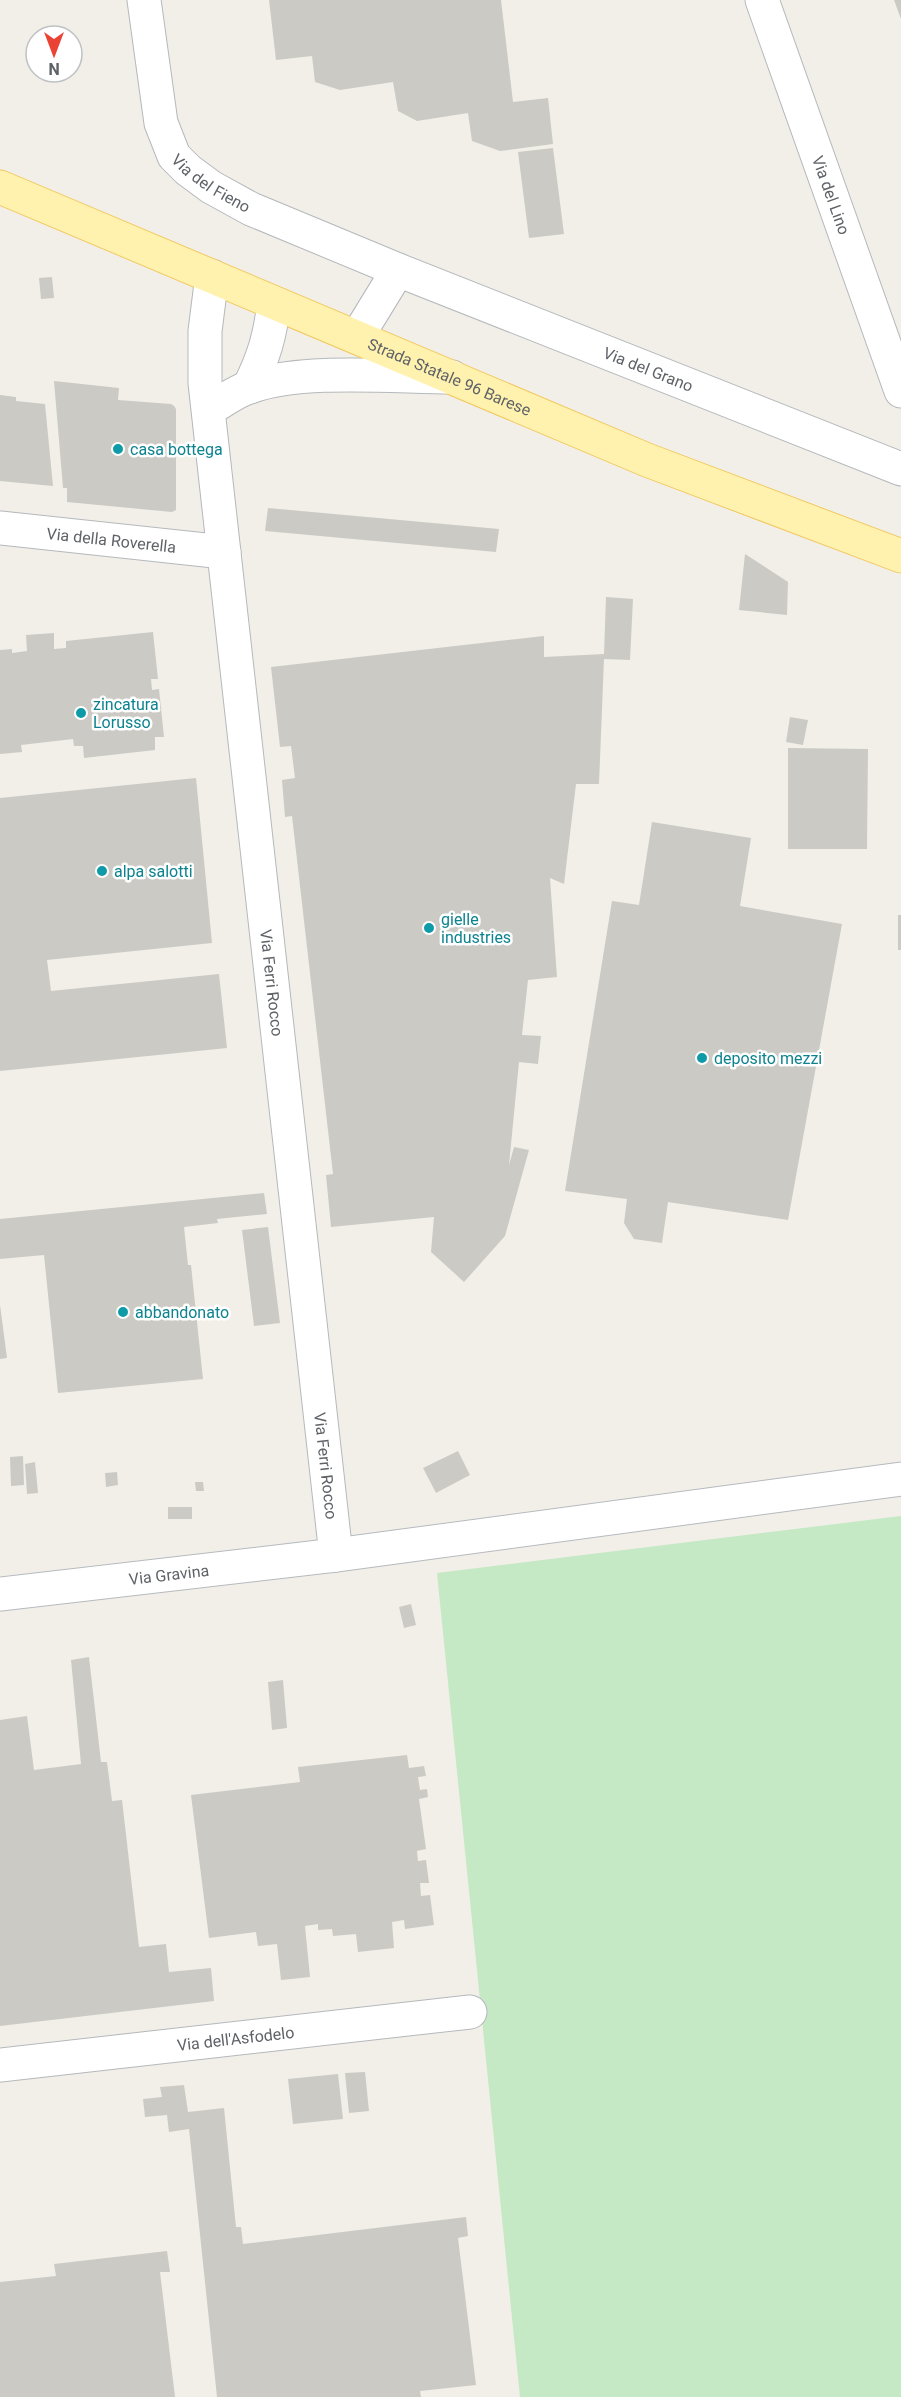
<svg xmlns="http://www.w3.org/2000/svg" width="901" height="2397" viewBox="0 0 901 2397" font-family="Roboto,sans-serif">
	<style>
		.green { fill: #c5e8c5 }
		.building { fill: #cccac5 }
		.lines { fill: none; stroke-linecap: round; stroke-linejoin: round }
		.street-casing { stroke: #b5b8bc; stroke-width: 35 }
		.secondary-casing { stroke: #b6babf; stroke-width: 35 }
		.primary-casing { stroke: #f2c960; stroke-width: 35 }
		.street { stroke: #fff; stroke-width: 33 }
		.secondary { stroke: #fff; stroke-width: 33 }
		.primary { stroke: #fff2af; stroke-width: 33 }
		.culture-dot { fill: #0f9aa8; stroke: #fff; stroke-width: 2 }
		.labels { text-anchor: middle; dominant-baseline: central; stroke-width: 5; stroke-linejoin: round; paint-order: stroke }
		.street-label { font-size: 16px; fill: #5f6368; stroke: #fff }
		.culture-label { font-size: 16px; fill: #0d838f; stroke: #fff; text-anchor: start }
	</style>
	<rect width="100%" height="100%" fill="#f1efe8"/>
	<path class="green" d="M901,1516v881h-381l-83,-824z"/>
	<path class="building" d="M269,0h232l12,102 35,-4 5,46 -53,7 -28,-10 -4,-28 -51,8 -19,-10 -5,-29 -53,8 -25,-8 -3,-26 -36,4z
		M894,0h7v19z
		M553,148l11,86 -35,4 -11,-86z
		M52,277l2,21 -13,1 -2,-21z
		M54,381l65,7 -1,12 53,4 3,2 2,3v101l-4,2 -105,-10v-14h-4z
		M0,395l16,2v4l29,3 8,82 -53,-5z
		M268,508l231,21 -3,23 -231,-21z
		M745,554l43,28 -1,33 -48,-5z
		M606,597l27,2 -3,61 -26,-1 -5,125h-23l-12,100 -14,-6 7,99 -29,3 -6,55 19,1 -3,28 -19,-2 -10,103 5,-18 15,3 -24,86 -41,46 -33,-30 3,-35 -103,10 -5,-52 7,-1 -41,-358 -7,1 -3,-37 13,-2 -4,-32 -11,1 -9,-80 273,-31v21l60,-3z
		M153,632l5,47h-7l1,11 7,-1 5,48h-9v13l-71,8 -1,-12h-9l-1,-7 -52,6 1,7 -22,2v-104l12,-1v4l15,-2 -1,-16 28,-2v16l12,-1v-7z
		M790,717l18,3 -5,25 -17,-3z
		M788,748l80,1 -1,100h-79z
		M196,778l16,165 -165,17 4,31 168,-17 8,74 -227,23v-273z
		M652,822l99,16 -11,68 102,18 -54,296 -120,-18 -6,41 -28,-4 -10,-16 3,-24 -62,-8 47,-290 27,4z
		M898,915h3v35h-3z
		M264,1193l3,21 -50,5 1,4 -34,4 4,38h3l12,114 -145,14 -14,-138 -44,4v-40z
		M268,1227l12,96 -26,3 -12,-96z
		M0,1305l7,53 -7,1z
		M458,1451l12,24 -34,18 -13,-25z
		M23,1456l1,29 -13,1 -1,-29z
		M35,1462l3,31 -11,1 -2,-30z
		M117,1472l1,13 -12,2 -1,-14z
		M195,1482h8l1,9h-8z
		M168,1507h24v12h-24z
		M411,1604l5,21 -12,3 -5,-21z
		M89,1657l12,105h6l5,39 10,-1 17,147 27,-3 3,28 42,-4 3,33 -214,25v-306l27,-4 7,54 47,-6 -10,-104z
		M283,1680l4,48 -15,2 -4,-48z
		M407,1755l2,13 15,-2 2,10 -8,1 2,13 7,-1 1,8 -9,2 7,50 -9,2 1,10 8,-1 3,23h-9l1,13 9,-1 4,30 -29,4 -1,-9 -12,2 2,26 -36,4 -2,-18 -23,2 -1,-7 -14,1v-6l-13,2 5,51 -29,3 -4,-36 -19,2 -2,-14 -47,6 -18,-143 109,-13 -2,-15z
		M365,2072l4,39 -20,2 -4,-40z
		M338,2074l5,45 -50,5 -5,-45z
		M184,2085l4,27 36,-4 12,119h5l2,17 223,-27 2,19 -10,2 18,147 -56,6 1,6h-204l-28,-268 -20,3 -2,-17 -22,2 -2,-18 19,-2 -2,-10z
		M167,2251l3,21h-10l15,125h-175v-115l56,-6 -2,-12z"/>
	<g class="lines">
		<defs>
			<g id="street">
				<path id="s1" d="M144,0l17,123 13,33 14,14 23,17 40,22 147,61 503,199"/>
				<path id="s2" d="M762,0l139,391"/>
				<path id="s3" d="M212,276l-7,55v52l131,1172"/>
				<path d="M357,337l41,-67"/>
				<path d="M249,387c15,-30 21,-51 25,-84"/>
				<path d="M209,409c13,-7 27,-18 41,-22 52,-19 145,-10 202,-10"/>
				<path id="s4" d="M0,528l224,24"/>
				<path id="s5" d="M0,2065l470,-53"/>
			</g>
			<g id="secondary">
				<path id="s6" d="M0,1594l336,-39 565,-76"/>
			</g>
			<g id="primary">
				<path id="s7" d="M0,187l647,273 254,96"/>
			</g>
		</defs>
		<use href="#street" class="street-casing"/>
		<use href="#secondary" class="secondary-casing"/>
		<use href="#primary" class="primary-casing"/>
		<use href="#street" class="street"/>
		<use href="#secondary" class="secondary"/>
		<use href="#primary" class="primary"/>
	</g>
	<g class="culture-dot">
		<circle cx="118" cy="449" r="6"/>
		<circle cx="81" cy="713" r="6"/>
		<circle cx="102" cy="871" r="6"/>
		<circle cx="429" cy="928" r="6"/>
		<circle cx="702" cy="1058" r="6"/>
		<circle cx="123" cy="1312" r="6"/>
	</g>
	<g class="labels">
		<g class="street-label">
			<text stroke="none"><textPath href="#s1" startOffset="206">Via del Fieno</textPath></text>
			<text stroke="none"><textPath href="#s2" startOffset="207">Via del Lino</textPath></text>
			<text stroke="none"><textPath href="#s1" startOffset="682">Via del Grano</textPath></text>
			<text stroke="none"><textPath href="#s7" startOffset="488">Strada Statale 96 Barese</textPath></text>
			<text stroke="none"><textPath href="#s4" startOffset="112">Via della Roverella</textPath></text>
			<text stroke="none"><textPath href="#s3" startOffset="711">Via Ferri Rocco</textPath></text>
			<text stroke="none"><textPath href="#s3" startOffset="1197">Via Ferri Rocco</textPath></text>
			<text stroke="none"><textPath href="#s6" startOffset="170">Via Gravina</textPath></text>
			<text stroke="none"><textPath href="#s5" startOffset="237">Via dell'Asfodelo</textPath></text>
		</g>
		<g class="culture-label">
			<text x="130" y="449">casa bottega</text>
			<text x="93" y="704">zincatura<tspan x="93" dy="18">Lorusso</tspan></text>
			<text x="114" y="871">alpa salotti</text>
			<text x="441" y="919">gielle<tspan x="441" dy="18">industries</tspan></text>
			<text x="714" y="1058">deposito mezzi</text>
			<text x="135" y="1312">abbandonato</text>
		</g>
	</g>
	<g transform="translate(54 54) rotate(180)"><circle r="28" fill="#ffffff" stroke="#bfc1c3" stroke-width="1.5"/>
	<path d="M0-4.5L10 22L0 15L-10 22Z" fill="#ea4335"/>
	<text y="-9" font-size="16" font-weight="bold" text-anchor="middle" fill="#5f6368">N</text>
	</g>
</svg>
